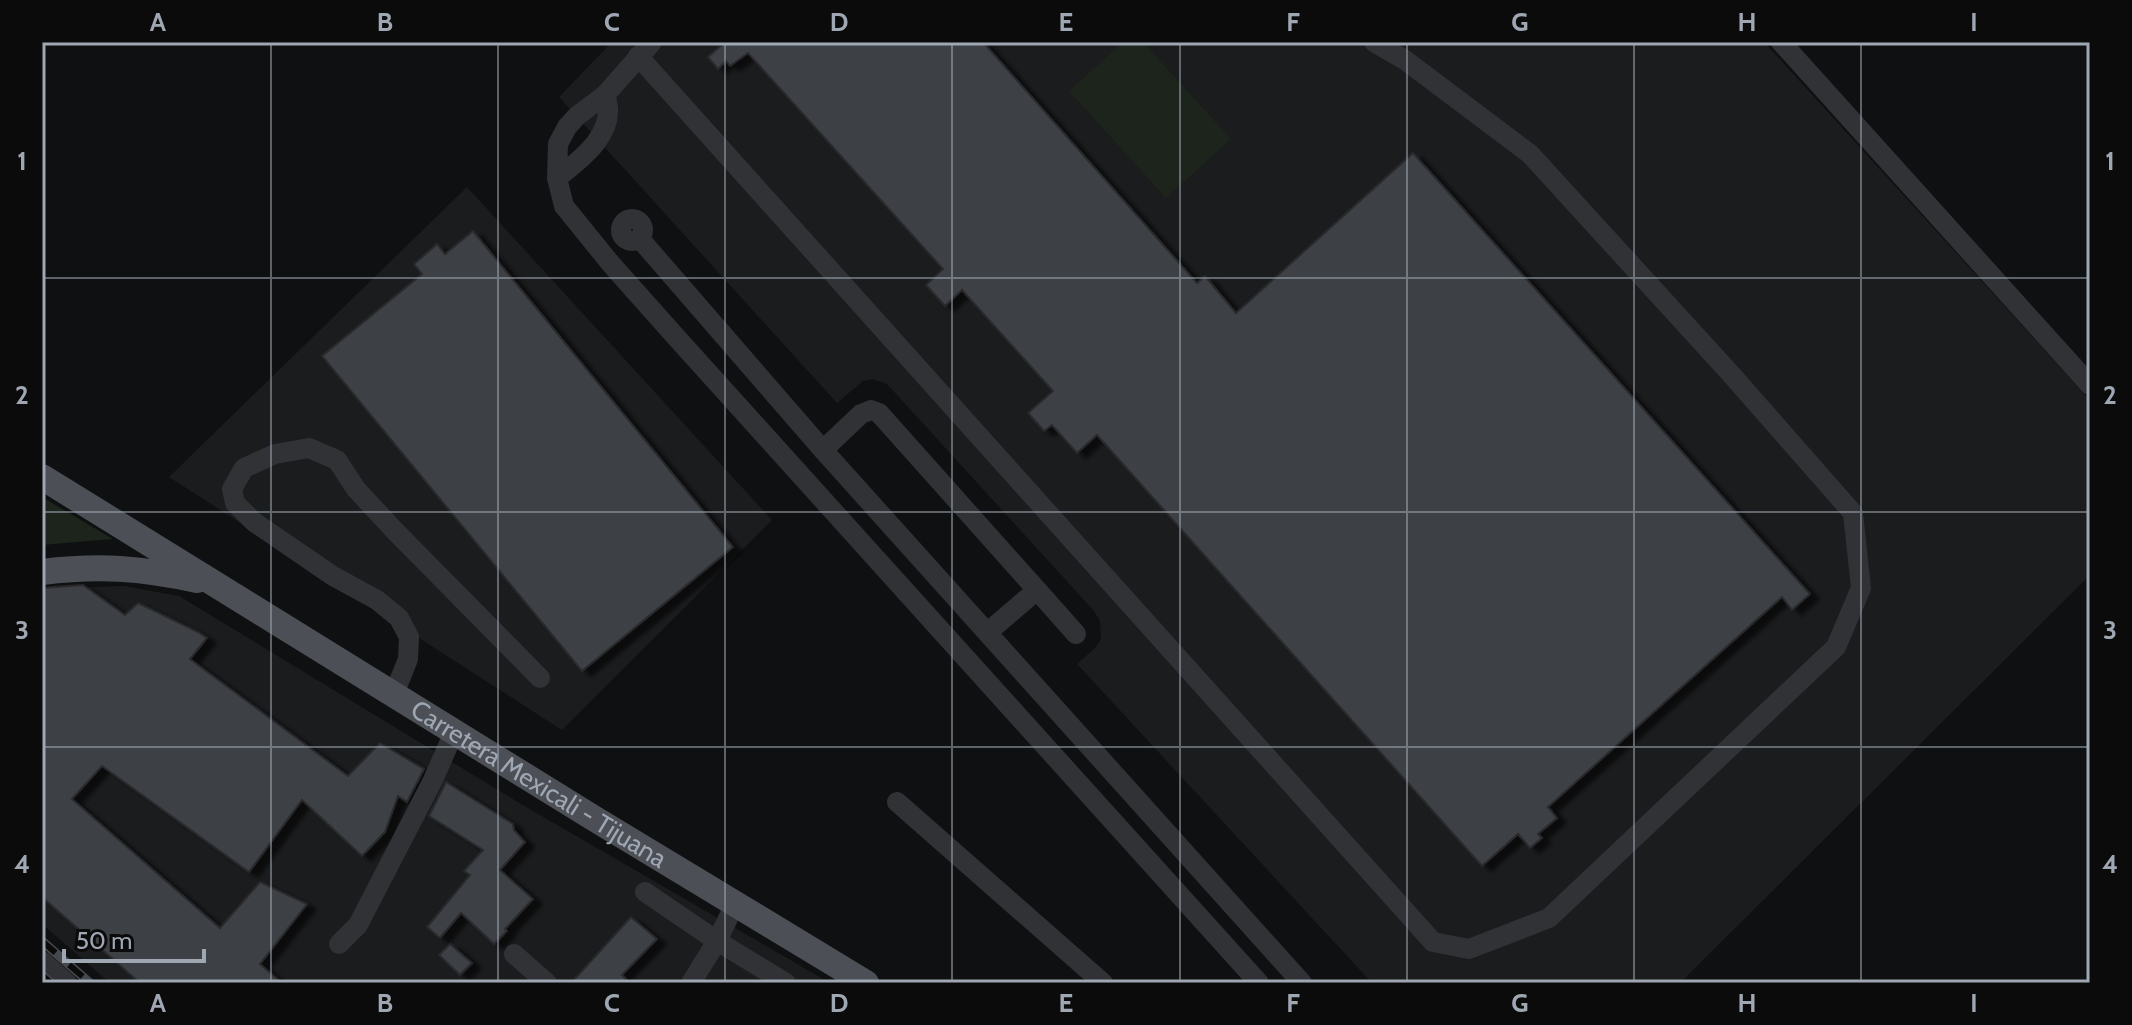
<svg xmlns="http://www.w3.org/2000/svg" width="2132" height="1025" viewBox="0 0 2132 1025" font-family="Cabin,sans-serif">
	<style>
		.built { fill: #1b1c1e }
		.green { fill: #1c241c }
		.building { fill: #3e4044; stroke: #292a2d; stroke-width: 2; filter: url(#shadow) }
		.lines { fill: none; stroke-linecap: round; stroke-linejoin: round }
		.minor { stroke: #303236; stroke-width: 20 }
		.major { stroke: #4c4f56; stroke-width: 26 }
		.rail-casing { stroke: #45484e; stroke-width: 9 }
		.rail { stroke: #0b0b0c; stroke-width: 6; stroke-dasharray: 18; stroke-linecap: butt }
		.grid { fill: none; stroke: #9fa7b3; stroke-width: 2; stroke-opacity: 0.55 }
		.labels { text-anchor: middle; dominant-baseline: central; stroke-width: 8; stroke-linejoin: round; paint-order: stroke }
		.street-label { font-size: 26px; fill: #9fa7b3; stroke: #0b0b0c }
		.neatline { fill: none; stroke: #9fa7b3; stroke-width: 3 }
		.grid-label { font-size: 26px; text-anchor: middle; font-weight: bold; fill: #9fa7b3 }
	</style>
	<defs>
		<filter id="shadow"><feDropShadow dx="9" dy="5" stdDeviation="2" flood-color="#0009"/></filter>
	</defs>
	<rect width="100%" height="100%" fill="#0f1011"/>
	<path class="built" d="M612,42h1152l326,358v175l-410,408h-308l-295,-319 18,-16 6,-9 -1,-18 -6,-10 -207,-227 -15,-5 -9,2 -26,22 -278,-306z
		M467,187l305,333 -210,210 -393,-253z
		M124,586l55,10 342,208 309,179h-720l-68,-59v-332l19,-4z"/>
	<path class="green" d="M1123,42h20l88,97 -65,59 -97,-107z
		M42,497l71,42 -71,6z"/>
	<path class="building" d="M725,42h258l214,241 8,-7 31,37 177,-160 397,441 -18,16 -10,-13 -234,210 9,11 -19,16 4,4 -12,10 -12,-14 -36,32 -385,-431 -20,18 -25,-28 -8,6 -16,-18 25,-22 -91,-101 -17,16 -19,-21 17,-16 -195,-216 -18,13 -4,-5 -8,8 -10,-12z
		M473,231l260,316 -151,124 -260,-315 100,-82 -8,-10 23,-20 8,10z
		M83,585l42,30 13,-12 60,29 9,6 -17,21 158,117 32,-33 44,26 -17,33 -9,-6 -13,36 -23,24 -60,-56 -53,72 -147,-106 -30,33 148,129 40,-46 47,22 -47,60 22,19h-142l-98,-86v-309z
		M446,782l67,42 1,6 11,12 -25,28 33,29 -28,30 2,2 -13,13 -33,-31 -21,25 -13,-11 43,-52 -6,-4 19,-21 -54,-34z
		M631,917l26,22 -35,36 8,8h-59z
		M450,944l22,19 -12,12 -21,-20z"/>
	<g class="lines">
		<path class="minor" d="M652,42l-47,53 -28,21 -10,11 -9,17 -1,34 7,28 47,58 65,73 583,646
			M1781,42l309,343
			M638,56l795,886 36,7 80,-31 287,-271 25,-59 -8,-75 -123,-140 -200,-219 -125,-94 -31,-18
			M557,178c25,-19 62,-47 48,-83
			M621 230a11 11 0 1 1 22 0a11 11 0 1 1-22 0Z
			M640,239l183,211 479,533
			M823,450l38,-36 10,-4 8,3 158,177 -49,42
			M1037,590l39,44
			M394,694l14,-35 1,-22 -10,-19 -22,-18 -44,-24 -79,-54 -19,-19 -3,-14 12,-21 31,-14 34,-6 28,12 19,29 38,41 146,148
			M897,802l206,181
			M645,892l72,49 -26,42
			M735,904l-18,37 69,42
			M339,944l19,-19 75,-145 21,-48
			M514,954l33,29
			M42,961l25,22"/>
		<g class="major">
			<path id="s1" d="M42,477l553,342 271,164"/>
			<path d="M42,572c58,-7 98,-4 155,8"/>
		</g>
		<defs>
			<path id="rail" d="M42,941l48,42
				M42,975l9,8"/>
		</defs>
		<use href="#rail" class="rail-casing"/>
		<use href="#rail" class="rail"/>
	</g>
	<path class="grid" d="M271,42v941M498,42v941M725,42v941M952,42v941M1180,42v941M1407,42v941M1634,42v941M1861,42v941M42,278h2048M42,512h2048M42,747h2048"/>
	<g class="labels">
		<g class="street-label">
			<text stroke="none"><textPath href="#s1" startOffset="584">Carretera Mexicali - Tijuana</textPath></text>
		</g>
	</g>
	<rect width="2132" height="1025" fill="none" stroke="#0b0b0c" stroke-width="88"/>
	<path d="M64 949v12h140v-12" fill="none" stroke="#9fa7b3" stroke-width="4"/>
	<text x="76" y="949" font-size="24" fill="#9fa7b3" stroke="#0b0b0c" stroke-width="6" paint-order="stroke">50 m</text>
	<rect x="44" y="44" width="2044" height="937" class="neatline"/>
	<g class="grid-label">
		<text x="158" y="31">A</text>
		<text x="385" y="31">B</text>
		<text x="612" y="31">C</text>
		<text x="839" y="31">D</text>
		<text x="1066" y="31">E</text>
		<text x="1293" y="31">F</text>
		<text x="1520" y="31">G</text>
		<text x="1747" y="31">H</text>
		<text x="1974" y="31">I</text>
		<text x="22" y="170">1</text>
		<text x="2110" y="170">1</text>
		<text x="22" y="404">2</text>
		<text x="2110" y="404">2</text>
		<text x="22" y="639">3</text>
		<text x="2110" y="639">3</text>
		<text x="22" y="873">4</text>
		<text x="2110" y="873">4</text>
		<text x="158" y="1012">A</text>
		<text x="385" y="1012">B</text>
		<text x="612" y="1012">C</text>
		<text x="839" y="1012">D</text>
		<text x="1066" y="1012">E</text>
		<text x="1293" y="1012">F</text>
		<text x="1520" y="1012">G</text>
		<text x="1747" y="1012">H</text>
		<text x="1974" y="1012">I</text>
	</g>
</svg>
